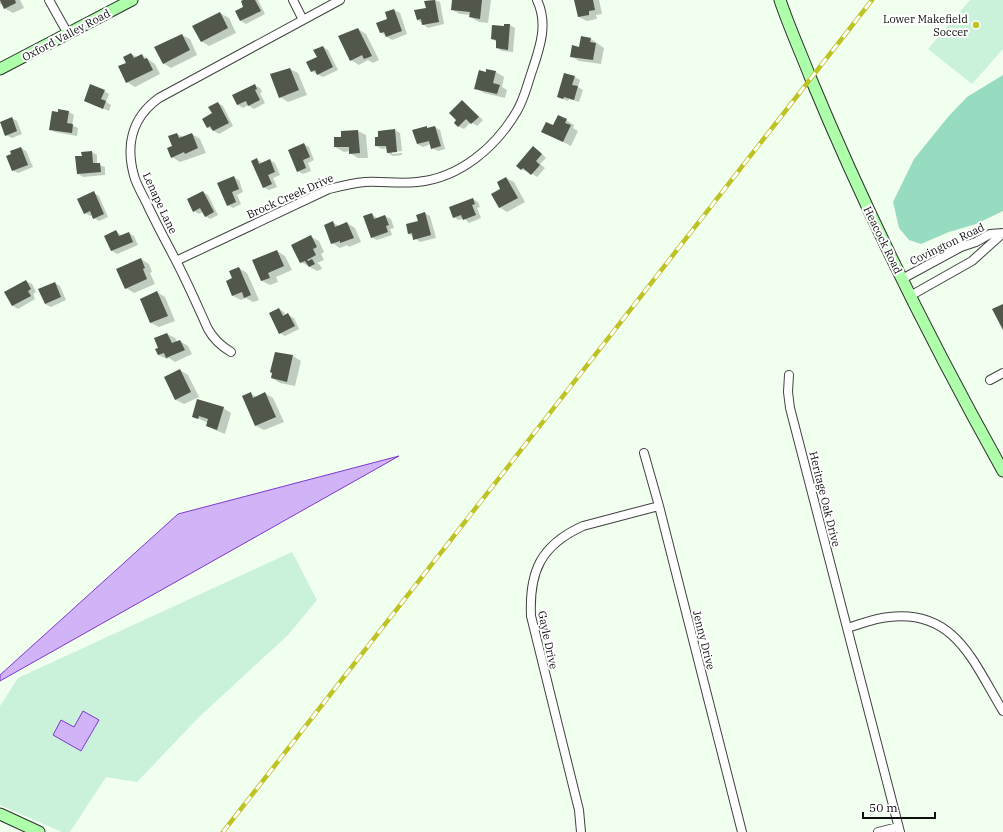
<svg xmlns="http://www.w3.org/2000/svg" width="1003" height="832" viewBox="0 0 1003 832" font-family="'IBM Plex Serif',serif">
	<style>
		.forest { fill: #97dcc1 }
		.pitch { fill: #caf1da }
		.water { fill: #d1b3f7; stroke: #7f38d0 }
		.shadow { fill: #0003 }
		.building { fill: #51574a }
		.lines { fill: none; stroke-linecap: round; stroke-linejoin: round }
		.street-casing { stroke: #414141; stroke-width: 10 }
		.secondary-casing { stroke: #303030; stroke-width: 13 }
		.street { stroke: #fff; stroke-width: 8 }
		.secondary { stroke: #adffaa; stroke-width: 11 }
		.rail-casing { stroke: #bec223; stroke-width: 4.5 }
		.rail { stroke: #fff; stroke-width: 3; stroke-dasharray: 9; stroke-linecap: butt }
		.poi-dot { fill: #bec223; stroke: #fff; stroke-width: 1.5 }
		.labels { text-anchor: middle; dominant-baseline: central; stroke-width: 4; stroke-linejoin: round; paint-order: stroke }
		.poi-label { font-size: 11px; fill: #0e0e0e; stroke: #fff; text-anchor: end }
		.street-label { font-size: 11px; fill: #0e0e0e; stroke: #fff }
	</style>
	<rect width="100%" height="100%" fill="#f1ffef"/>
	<path class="forest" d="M1003,75v136l-27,13 -27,8 -28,12 -12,-4 -10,-12 -6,-26 21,-43 34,-42 19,-20z"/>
	<path class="pitch" d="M970,0h33v49l-31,35 -44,-35z
		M292,552l25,48 -29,35 -89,82 -62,65 -31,-5 -36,55h-8l-62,-27v-99l18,-28z"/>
	<path class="water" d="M399,456l-399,225v-6l178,-161z
		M83,711l16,9 -18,31 -28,-16 8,-15 13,7z"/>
	<path class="shadow" d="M0,0h20l4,8 -11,5 -9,-5 -1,-3 -3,-1z
		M245,0h13l7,14 -19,10 -5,-3z
		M435,0l5,2 4,22 -16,4 -10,-8 9,-12 -1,-7z
		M453,0h38l-3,23 -9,-1 -9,-5 1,-2 -11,-1 -8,-4z
		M576,0h23l3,14 -6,1 1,4 -10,2 -8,-4z
		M394,10l6,3 7,21 -15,6 -12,-8z
		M220,13l9,5 7,15 -27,13 -8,-5z
		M510,25l5,3 -2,24 -11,-1 -5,-3v-6l-5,-3 13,-12z
		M358,29l8,5 13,26 -6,3 -5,-3 -9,5 -8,-5z
		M182,35l8,4 7,16 -26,13 -8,-5z
		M591,39l13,9 -3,16 -22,-3 -8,-5z
		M323,47l5,3 10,20 -15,7 -12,-6z
		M131,54l6,3 5,-2 13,9 5,10 -25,13 -8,-5v-19z
		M290,69l8,4 9,22 -19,7 -8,-5z
		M487,70l9,2 8,5 -2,10 5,3 -2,8 -21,-5 -8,-5z
		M575,77l5,3 -2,7 5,3 -4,12 -10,-3 -1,2 -10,-4z
		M254,85l6,3 2,4 -2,1 5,10 -11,6 -6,-4 -5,3 -5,-3 -5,-10z
		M104,91l5,3 -3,8 5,3 -2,6 -19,-8z
		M462,102l5,3 16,15 -6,6 -6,-4 -7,7 -6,-3z
		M218,103l5,3 10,20 -14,8 -12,-7z
		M69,112l5,3 -2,10 6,3 -1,8 -22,-4 -5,-3 8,-16z
		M12,118l5,3 5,13 -10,4 -6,-3z
		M566,120l8,5 -1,3 5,3 -7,15 -28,-14z
		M426,127l3,2 6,-2 5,3 5,19 -7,2 -6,-3 -1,-4 -8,3 -6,-3z
		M395,130l5,3 2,18 -10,1v2l10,-1v2l-9,1 -5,-3v-5l-6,1 -6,-3 3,-8z
		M358,131l8,4 2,23h-10l-8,-5v-2l-6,1 -9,-5 7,-9v-6z
		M177,134l6,3 9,-3 8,5 6,14 -26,9 -8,-5z
		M304,144l5,3 5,13 -6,3 3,8 -8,3 -5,-3z
		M21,148l5,3 7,16 -15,6 -6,-3z
		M538,150l8,8 -6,6 5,4 -8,9 -9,-6 -1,1 -6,-3z
		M92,152l5,3v9l8,3v8l-22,2 -5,-3 5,-17z
		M257,159l5,4 8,-3 5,3 5,12 -7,3 4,9 -8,3 -6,-3z
		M233,177l6,3 4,12 -6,3 4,9 -8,4 -5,-3z
		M506,178l8,4 11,20 -18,10 -8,-5z
		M203,192l5,3 10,20 -8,4 -5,-3 -2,-4 -4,2 -5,-3z
		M94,193l5,3 9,21 -9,4 -5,-3 -1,-3 -3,1 -5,-3z
		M473,199l5,3 2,5 -3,1 4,10 -12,5 -5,-5 -5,2 -5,-3z
		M425,213l5,3 6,22 -16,4 -11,-8 -2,-9 12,-3z
		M372,214l6,5 7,-3 6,3 3,9 -4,1 2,6 -15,5 -6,-3z
		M332,222l7,4 8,-3 8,5 6,14 -12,5 -2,-2 -7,3 -8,-5z
		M116,231l6,5 7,-3 5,3 4,9 -21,9 -5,-3 -7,-15z
		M311,237l8,4 5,11 -3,2 3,6 -7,3 3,2 2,4 -5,2 -16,-9z
		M277,251l8,5 7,14 -16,7 2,5 -8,3 -8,-4 -8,-20z
		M141,259l8,5 3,8 -2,1 5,11 -21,9 -8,-5z
		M239,268l8,5 12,27 -6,2 -7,-4 -5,2 -8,-4 -6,-15 7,-2z
		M26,281l6,3 4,8 -3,2 2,5 -17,10 -5,-3 -8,-14z
		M55,283l5,3 6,14 -15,7 -6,-3z
		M157,292l8,5 10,24 -16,6 -8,-4 -10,-24z
		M279,309l5,3 2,4 2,-1 6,3 5,11 -14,7 -5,-3z
		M167,334l8,4 2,4 3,-1 8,5 4,8 -17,8 -6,-4 -2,1 -9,-4z
		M293,356l8,5 -6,25 -15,-3 -8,-5z
		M180,370l8,5 11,22 -15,7 -8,-4 -11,-23z
		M265,393l8,5 11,24 -20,8 -8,-4 -13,-29 8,-3 6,3z
		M223,408l8,5 -6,21 -10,-4 -8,-4 1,-3 -15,-7z"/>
	<path class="building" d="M0,0h15l1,3 -12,6z
		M243,0h12l6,11 -21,10 -5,-10 8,-4 -2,-6z
		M435,0l4,22 -17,3 -1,-6 -4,1 -3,-10 12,-2 -2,-7z
		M452,0h30l-2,19 -11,-2 1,-5 -19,-2z
		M574,0h19l2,10 -6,1v4l-11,2z
		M394,9l8,22 -16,6 -2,-5 -4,1 -4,-10 11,-4 -2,-7z
		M220,12l8,16 -27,14 -9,-16z
		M504,24h6l-2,26 -12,-2v-8l-5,-1 1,-14 12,1z
		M358,28l14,28 -8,3 -2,-4 -12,6 -12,-25z
		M182,34l8,16 -27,14 -9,-17z
		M581,36l10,2 -1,4 6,1 -3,17 -23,-3 2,-12 7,2z
		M323,46l10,21 -16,8 -2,-5 -4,2 -5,-10 11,-5 -4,-7z
		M131,53l3,5 8,-4 2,5 3,-1 6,12 -27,13 -8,-17 8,-3 -3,-6z
		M290,68l9,22 -20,8 -9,-24z
		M486,69l10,2 -3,12 7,2 -3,9 -23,-5 5,-19 7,2z
		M564,73l11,3 -3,9 6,1 -4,14 -10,-3 -1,2 -6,-2z
		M90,84l15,6 -4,9 5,2 -3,8 -19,-8z
		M255,84l2,5 -2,1 5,10 -12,6 -2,-5 -9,4 -5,-10z
		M462,100l17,17 -8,7 -5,-5 -8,8 -4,-4 2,-3 -7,-7z
		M218,102l11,21 -16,8 -3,-5 -3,2 -5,-9 10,-6 -4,-6z
		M58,109l11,2 -2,12 6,1 -1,9 -23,-3 3,-19 6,1z
		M558,115l9,4 -2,4 6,2 -8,17 -22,-10 5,-10 7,3z
		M12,117l5,14 -12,5 -5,-14z
		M427,126v2l8,-2 6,20 -10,3 -2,-8 -12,3 -5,-14z
		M395,129l2,23 -10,1 -1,-7h-11v-9h3v-6z
		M358,130l2,23 -11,1v-7h-15v-10h7v-6z
		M177,133l2,5 13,-5 6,15 -13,6 -1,-2 -13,6 -4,-10 5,-2 -4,-10z
		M304,143l6,14 -7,3 3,8 -9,4 -9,-22z
		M533,146l9,8 -6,7 4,4 -9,10 -8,-7 -2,2 -5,-4z
		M21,147l7,18 -16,6 -6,-15 5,-2 -1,-3z
		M92,151l1,12h7l1,9 -24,2 -2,-18h7l-1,-4z
		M257,158l2,6 11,-5 5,13 -7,3 4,9 -9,4 -12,-27z
		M234,176l5,13 -7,3 4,10 -9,4 -10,-23z
		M506,177l12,21 -19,10 -8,-14 9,-5 -3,-7z
		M94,191l10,23 -11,5 -3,-8 -6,3 -7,-15z
		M203,191l11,21 -9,5 -5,-9 -7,4 -6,-13z
		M473,198l2,6 -3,1 4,10 -13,5 -2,-5 -8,3 -4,-11z
		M425,212l6,23 -18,5 -1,-7 -4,1 -2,-10 12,-3 -2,-6z
		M372,213l2,6 11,-4 4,10 -3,1 2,6 -17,6 -8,-22z
		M333,221l2,6 12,-5 7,16 -14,5v-2l-9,3 -7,-19z
		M116,230l3,6 10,-4 4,10 -22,9 -7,-15z
		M311,235l6,12 -4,2 3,6 -9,5 1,1 4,-2 3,5 -6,3 -4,-6 -5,2 -9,-18z
		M277,250l7,16 -16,7 2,5 -9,3 -9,-21z
		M141,258l4,10 -2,1 4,10 -22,10 -9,-20z
		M239,267l12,28 -7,3 -2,-6 -10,4 -6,-15 6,-3 -3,-7z
		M26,280l5,9 -3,2 3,5 -19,10 -8,-14z
		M55,282l6,15 -16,7 -7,-15z
		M157,291l11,25 -18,7 -10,-24z
		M1003,304v26l-11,-21z
		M279,308l4,8 5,-3 7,13 -16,8 -10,-21z
		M167,333l5,10 8,-3 5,10 -19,8 -2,-5 -6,2 -3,-6 3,-1 -4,-10z
		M275,352l18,3 -6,27 -16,-4 1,-5 -2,-1z
		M180,369l11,23 -16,8 -11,-23z
		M251,392l2,6 12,-6 11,25 -21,9 -13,-30z
		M197,399l27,8 -7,23 -11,-4 2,-7 -9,-3 -1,3 -6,-2z"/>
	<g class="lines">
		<defs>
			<path id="street" d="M49,0l19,34
				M293,0l10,20
				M176,261l153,-72c12,-3 24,-6 36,-7 17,-1 34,2 52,0 43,-4 79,-35 100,-71 7,-12 10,-25 14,-37 8,-24 18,-49 6,-74
				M902,279l59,-32 15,-5 14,-8 13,-1
				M910,296l62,-35 31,-28
				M231,352c-10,-6 -17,-12 -23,-23 -11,-24 -22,-50 -35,-74 -9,-17 -18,-34 -26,-51 -4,-8 -9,-17 -12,-25 -10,-32 -4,-61 24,-81l181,-98
				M789,375l-1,17 2,16 110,424
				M990,380l13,-7
				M644,453l15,53 83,326
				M847,628c14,-4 28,-10 42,-11 67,-8 85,47 114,94
				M581,832l-2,-22 -48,-194c-2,-45 10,-71 52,-90l76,-20
				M878,832l20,-5"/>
			<path id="secondary" d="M780,0c9,27 21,53 31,79 56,135 121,265 192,392
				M0,69l132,-69
				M0,814l39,18"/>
		</defs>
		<use href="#street" class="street-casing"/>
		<use href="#secondary" class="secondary-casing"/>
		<use href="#street" class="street"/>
		<use href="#secondary" class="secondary"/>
		<defs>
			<path id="rail" d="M223,832l649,-832"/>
		</defs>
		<use href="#rail" class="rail-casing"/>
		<use href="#rail" class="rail"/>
	</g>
	<circle class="poi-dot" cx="976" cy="25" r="4"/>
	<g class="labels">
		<g class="poi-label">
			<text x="968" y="19">Lower Makefield<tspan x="968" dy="13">Soccer</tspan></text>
		</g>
		<g class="street-label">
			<text transform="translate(66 35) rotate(-28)">Oxford Valley Road</text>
			<text transform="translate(290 196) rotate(-24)">Brock Creek Drive</text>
			<text transform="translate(160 203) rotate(65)">Lenape Lane</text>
			<text transform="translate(883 240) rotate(64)">Heacock Road</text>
			<text transform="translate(947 244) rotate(-26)">Covington Road</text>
			<text transform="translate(825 499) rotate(76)">Heritage Oak Drive</text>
			<text transform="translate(548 640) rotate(78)">Gayle Drive</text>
			<text transform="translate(704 640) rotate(76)">Jenny Drive</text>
		</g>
	</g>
	<path d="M863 812v6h72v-6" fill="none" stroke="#0e0e0e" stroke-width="2"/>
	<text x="869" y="812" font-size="12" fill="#0e0e0e" stroke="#ffffff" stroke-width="3" paint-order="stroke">50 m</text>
</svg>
